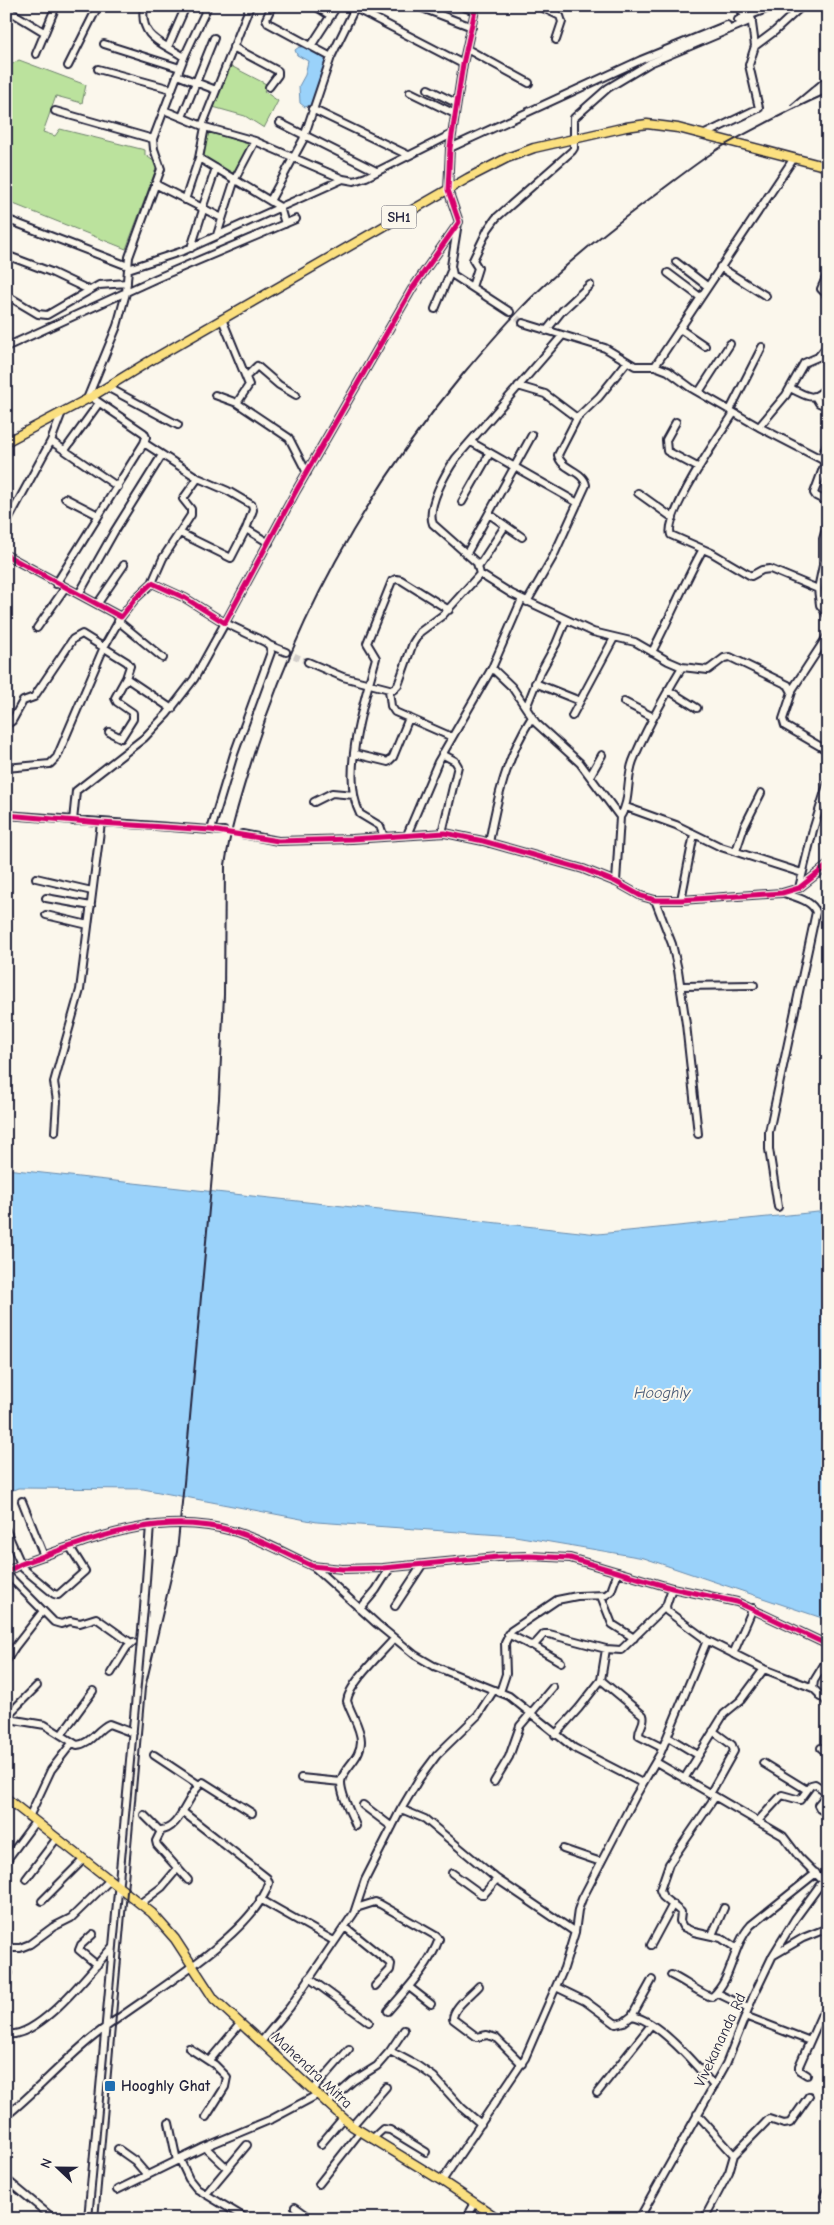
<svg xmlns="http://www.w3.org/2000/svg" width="834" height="2225" viewBox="0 0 834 2225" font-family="'Comic Neue',sans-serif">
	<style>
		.green { fill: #bbe29d; stroke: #6e826c }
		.water { fill: #9ad2fa; stroke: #6a8cae }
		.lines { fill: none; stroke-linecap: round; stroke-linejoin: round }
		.minor-tunnel { stroke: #d0ccc9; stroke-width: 6; stroke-dasharray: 6 3; stroke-linecap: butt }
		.minor-casing { stroke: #22223b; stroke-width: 10 }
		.major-casing { stroke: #22223b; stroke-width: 11 }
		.minor { stroke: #fbf7ec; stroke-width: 6 }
		.major { stroke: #fbe080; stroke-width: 8 }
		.rail { stroke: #22223b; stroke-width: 2 }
		.cycleway-casing { stroke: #fbf7ec; stroke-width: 8 }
		.cycleway { stroke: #d6006c; stroke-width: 5 }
		.poi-dot { fill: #1f6fb2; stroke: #fbf7ec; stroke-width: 2 }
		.labels { text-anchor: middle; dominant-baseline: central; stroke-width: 4; stroke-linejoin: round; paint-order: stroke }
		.shield { fill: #fbf7ec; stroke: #636270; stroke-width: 1 }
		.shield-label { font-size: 14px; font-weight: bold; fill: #22223b }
		.street-label { font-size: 15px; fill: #22223b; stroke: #fbf7ec }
		.poi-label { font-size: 15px; font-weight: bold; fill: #22223b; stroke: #fbf7ec; text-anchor: start }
		.water-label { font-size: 16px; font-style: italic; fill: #465774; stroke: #fbf7ec }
	</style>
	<rect width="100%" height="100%" fill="#fbf7ec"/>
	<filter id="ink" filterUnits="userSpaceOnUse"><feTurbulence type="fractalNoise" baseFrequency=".02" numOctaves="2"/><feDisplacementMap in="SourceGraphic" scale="10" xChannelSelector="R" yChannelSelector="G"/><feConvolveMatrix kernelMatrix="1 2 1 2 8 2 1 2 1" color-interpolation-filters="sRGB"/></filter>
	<g filter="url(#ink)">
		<path class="green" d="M19,60l67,25 -4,18 -26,-7 -13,36 12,4 5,-7 85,21v5l13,9 -32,85 -120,-48v-118l6,-19z
			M231,66l37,19 -4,6 14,10 -14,27 -19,-12 -32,-9z
			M207,131l41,13v4l-13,25c-8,-1 -29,-9 -31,-18 -1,-7 2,-17 3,-24z"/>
		<path class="water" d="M299,47h9l17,9c5,13 -7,37 -14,49l-6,2 -5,-4 -1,-17 6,-11 3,-14 -11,-6 -2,-5z
			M6,1169l592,65 230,-23v409l-184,-62 -129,-22 -198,-14 -174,-33 -125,-1 -12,5z"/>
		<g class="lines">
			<path class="minor-tunnel" d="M510,312l13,11
				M286,652l22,10
				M224,831l18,3"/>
			<defs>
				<path id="minor" d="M144,6c-5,32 17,36 40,51
					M272,6l-6,13 2,4 63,34
					M315,6l16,10
					M417,6l55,21
					M461,6l14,5
					M539,6l21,10 2,6 -6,18
					M738,6l8,11
					M6,9l38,23
					M738,20l36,-14
					M104,44l76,24
					M311,46l26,-40
					M755,46l20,-15 27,-25
					M168,47l18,-41
					M233,47l45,24v4l-9,12
					M467,49l62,34
					M36,54l20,-48
					M68,66l30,-60
					M98,69l73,20
					M177,75l39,15
					M428,89l28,14
					M410,92l45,22
					M312,109l96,46
					M164,110l41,17 50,14 88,38 11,2 12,-4 86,-43
					M55,111l98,28
					M182,117l32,-79
					M280,123l24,12
					M202,126l48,-120
					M705,134l54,-26 -10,-43 6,-19 -4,-30
					M304,135l72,36
					M450,148l191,-88 86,-35
					M199,158l81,49 5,17
					M155,184l67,34
					M185,200l14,-42 6,-31
					M270,201l33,-61 28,-83 24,-49 108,56
					M202,209l14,-41
					M6,219l122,47
					M458,223l-7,43 2,9 57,37
					M217,235l18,-56 20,-38
					M191,248l12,-38
					M6,255l45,17 38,18
					M676,262l31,24
					M720,267l46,29
					M128,269l55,-18 160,-72
					M668,273l32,24
					M828,273l-7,16 7,7
					M472,287l6,-19 -5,-8 15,-31 8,-11 76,-67 2,-3v-30l34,-30 42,-25 102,-43
					M6,295l32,19 9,1 52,-30 28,-2
					M435,309l16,-38
					M222,319l27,66 -12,18
					M523,323l82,25 30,18h20l13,5 23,17 68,39 62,32 7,7
					M680,329l25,17
					M546,331l16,-20 28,-26
					M6,347l151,-69 139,-59
					M655,366l139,-208
					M246,377l11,-11 22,19 17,10
					M518,386l27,8 32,24
					M107,387l71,38
					M790,388c18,8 22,15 37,-1
					M699,392l31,-48
					M215,395l22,8 52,35 18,35
					M91,397l53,36 2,4 -2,6
					M816,398l3,5 9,4
					M87,399l30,-73 9,-33 3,-36 32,-88 -7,-20 -1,-10 32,-84 23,-49
					M730,410l32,-63
					M734,413c-12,18 -71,104 -63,122l41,18 39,23 11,-6 8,-1 48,20
					M676,422l-10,18 1,11 32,17
					M759,427l27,-32 18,-32 14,-6 10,-12
					M51,441l67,46
					M471,442l107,61
					M65,450l34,-47
					M821,459l7,-18
					M825,463l-11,30 2,3 12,6
					M638,493l35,25
					M65,498l33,17
					M462,502l28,-49
					M489,514l33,23
					M828,522l-5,17v26l-5,24 2,16 8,11
					M6,524l45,-83 11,-29
					M180,533l51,25 15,-29
					M467,553l65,-118
					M6,555l115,62 14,-18 17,-16 33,15 40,25 71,-132 116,-202 47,-67 -11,-32 2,-42 13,-84 13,-58
					M479,566l26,-40
					M480,574l-3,-11 -44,-39c-7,-17 13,-52 23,-66l106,-122
					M152,583l11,-25 28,-43v-6l-8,-10 15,-21
					M56,584l88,-141 54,35 30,13 24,14 1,5 -7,19 23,14
					M79,594l35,-62 48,-77
					M527,602l26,-45 33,-72c-3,-15 -25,-15 -28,-30l19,-37 22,-21 28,-35
					M98,603l26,-38
					M118,621l45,37
					M37,628l28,-40
					M269,645l17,7
					M652,652c18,-34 32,-69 51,-103
					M308,662l35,15 50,13 5,-5 15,-42 7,-11 23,-17 37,-41 32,20 81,38 42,10 33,19 14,6 26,3 16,-12 6,-1 58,28 4,7 -9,27 2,7 43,25
					M492,668l20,19 24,36 44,40 40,54 -4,65
					M535,683l45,18
					M389,690l2,16 4,6 57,25
					M668,690l29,18
					M792,690l36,-55
					M624,702l29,15
					M526,708l13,-33 17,-31 10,-24
					M572,716l42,-78
					M6,725l6,-4 11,-20 11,-4 39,-58 9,-5 45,28 3,4 -4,12 46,31
					M109,732l12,6 12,-19v-6l-16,-11 -2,-4 11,-20
					M355,754l33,8 5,-5 16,-39
					M6,768l44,-4 7,-7 47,-110 17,-30
					M590,776l12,-21
					M314,802l18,-9 22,2
					M626,807l50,18 45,22 81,26
					M6,815l218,16
					M620,817c11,-16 6,-38 13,-56 13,-33 31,-64 49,-94
					M73,821l3,-30 68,-53 23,-24 27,-35 31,-56 40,19 4,3 2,7 -37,102 -23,76
					M442,833l16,-67 -3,-5 -13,-7
					M242,834l36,7 74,-2 93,-6 38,8 100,28 33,13 25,14 14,4h26l101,-7 17,-5 29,-23
					M407,835l31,-73 54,-94 30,-69
					M384,837l-4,-11 -20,-12c-20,-39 5,-116 16,-156l-9,-15 25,-62 4,-2 5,1 48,30
					M489,843c8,-45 18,-87 43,-126
					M736,851l8,-24 17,-34
					M36,878l56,13
					M799,888l14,-58 15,-48
					M46,898l45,8
					M655,900l17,44 6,26 8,54 12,110
					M681,900l13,-66
					M46,915l42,10
					M681,986l73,-1
					M55,1132l2,-31 -3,-19 26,-92 21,-167
					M778,1207l-9,-58v-17l47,-220c-4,-12 -22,-15 -32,-19
					M22,1501l22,55
					M6,1530l15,34
					M19,1565l35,29 4,1 27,-24 -15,-24
					M313,1566l64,58 38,31 19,11 75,30 65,52 68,35
					M6,1572l15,-8c71,-25 139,-55 215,-32 26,8 51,22 76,34l30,3 41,-1 115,-11 31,-1 41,2 102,30 65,14 91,43
					M6,1573l48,49 7,2 9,-3 10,2 16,-5 35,25
					M601,1596l11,28 22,14
					M395,1606l27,-41
					M360,1609l16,-19 14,-22
					M508,1634l22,11 5,-1 9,-10h5l57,15 15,1 45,-44
					M706,1640l58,29 49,19
					M532,1645l29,17
					M733,1654l20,-46
					M828,1658l-14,23 -1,7 15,15
					M6,1661l9,-14 28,-36
					M111,1673l16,-26 6,-5
					M601,1680l42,35c3,8 -5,13 -4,21l24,12
					M500,1692l6,-18 -1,-31 6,-12 46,-31 20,-4 29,-1 5,-4 7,-19
					M820,1697l8,-4
					M6,1716l9,4 30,5 32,20c14,-1 20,-16 32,-21l24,9
					M7,1716l30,-30
					M61,1735l32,-44
					M555,1735l24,-27 22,-28 5,-31
					M668,1737l30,18
					M821,1748l7,6
					M154,1755l45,30
					M656,1762l127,74 16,21 24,24 5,8
					M763,1763l44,27
					M301,1778l40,4
					M684,1779l40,-65 17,-14 23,-31
					M494,1782l15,-25 11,-31 33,-39
					M828,1793l-10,12 2,4 8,5
					M710,1794l24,-43 -2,-6 -19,-14
					M715,1797l-46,67 -9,26 3,7 18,15 -1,9 3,6 11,5 27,6 15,10
					M363,1805l29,22
					M401,1809l24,10 72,60 78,53
					M144,1815l15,15c21,2 29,-38 44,-48l49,31
					M29,1817l22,-47 21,-27
					M758,1821l24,-26 18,5 11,-15 4,-1 13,9
					M356,1826c-5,-13 -15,-30 -15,-44 1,-13 20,-23 20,-41 0,-13 -10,-27 -14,-40 2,-18 34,-47 47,-62
					M161,1831l-5,10 1,4 31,35
					M563,1849l38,13
					M6,1861l29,-39
					M452,1873l29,21h3l13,-15
					M26,1879l31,-41
					M260,1899l74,42
					M42,1901l41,-41
					M141,1903l21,-16 16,-19
					M356,1908l19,-6 5,2 56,32 3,3c-9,26 -34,52 -51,72
					M345,1927l46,37 -1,6 -15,16
					M93,1934l-12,11 -2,5 18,15
					M712,1935l12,-27
					M651,1945l22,-41
					M6,1948h14l10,-4 23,-17 18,-9 38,-37
					M774,1955l29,-17 25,-10
					M6,1968l3,5 -3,8
					M671,1975c10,4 35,22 41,22 22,-20 19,-50 39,-72l65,-52
					M309,1978l60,44
					M6,1985v9
					M479,1986c-8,9 -26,21 -26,33l24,18 10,-2 9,3 26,26
					M409,1987l22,17
					M556,1987l29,14 31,23 8,-2 8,-6c26,4 65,50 82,70
					M717,1993l31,15
					M632,2016l20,-36
					M745,2016l65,25
					M6,2034c33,6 86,-65 107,-88
					M261,2042l29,-35 64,-94 11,-33 35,-69 19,-32 18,-24 41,-40 16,-25
					M189,2048l26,17 12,12 -2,10 -19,30
					M390,2051l28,15 16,11 28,31 19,16
					M209,2061l31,-37
					M807,2075l-8,-5v-4l22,-50 7,-8
					M313,2090l36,-41
					M597,2093l54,-68
					M327,2104l26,-23 24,-15 13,-15 14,-21
					M697,2114l37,41 -5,17 -25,47
					M6,2116c31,-25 57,-55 87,-79 45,-37 160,-100 176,-154l-2,-5 -84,-66
					M169,2123l8,38
					M352,2126l34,-39
					M372,2139l11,-10 7,1 36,22
					M321,2144l22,-26
					M205,2147l22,21
					M118,2149l17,12 12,14
					M734,2155l35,-36 15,5 6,-1 19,-27
					M180,2160l9,19 8,10 50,30
					M6,2179l48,40
					M442,2181l83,-123 39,-90 11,-36 3,-22 4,-11 53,-102 25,-43 46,-111 -2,-5 -37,-27 -1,-5 6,-18
					M319,2184l41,-52
					M828,2188l-4,8 4,4
					M117,2190l88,-43 67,-28 45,-24
					M206,2194l41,-49
					M295,2207l17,12
					M88,2219l56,-611 6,-83
					M466,2219l9,-16
					M639,2219l87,-155 27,-67 20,-42 22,-36 33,-45
					M680,2219l4,-2 7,2"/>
				<path id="major" d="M6,442l85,-45 57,-35 320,-184 39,-20 27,-10 92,-21 21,-3 31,4 150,39
					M6,1798l146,115 23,26 39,60 138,127 90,55 57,38"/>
			</defs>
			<use href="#minor" class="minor-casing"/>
			<use href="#major" class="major-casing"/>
			<use href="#minor" class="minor"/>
			<use href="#major" class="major"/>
			<path class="rail" d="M791,105l37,-31
				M98,2219l47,-531 32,-136 7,-69 35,-384 5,-104 1,-130c6,-40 19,-79 31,-118 44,-137 116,-263 207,-373 22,-26 44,-52 68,-76 37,-36 77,-68 117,-98 25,-18 49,-38 75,-54 34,-19 69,-37 105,-53"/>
			<defs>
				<path id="cycleway" d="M6,555l115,62 14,-18 17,-16 33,15 40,25 71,-132 116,-202 47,-67 -11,-32 2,-42 13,-84 13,-58
					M6,815l95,8 110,7 67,11 74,-2 93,-6 38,8 100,28 33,13 25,14 14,4h26l101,-7 17,-5 29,-23
					M6,1572l15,-8c71,-25 139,-55 215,-32 26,8 51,22 76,34l30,3 41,-1 115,-11 31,-1 41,2 102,30 65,14 91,43"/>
			</defs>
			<use href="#cycleway" class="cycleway-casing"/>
			<use href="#cycleway" class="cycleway"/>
		</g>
	</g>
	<rect class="poi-dot" x="104" y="2080" width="12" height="12" rx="2.5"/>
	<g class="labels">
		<rect class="shield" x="381.5" y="205.5" width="35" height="23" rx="4"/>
		<g class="shield-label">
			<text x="399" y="217">SH1</text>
		</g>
		<g class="street-label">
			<text transform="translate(720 2040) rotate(-65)">Vivekananda Rd</text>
			<text transform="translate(312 2070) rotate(43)">Mahendra Mitra</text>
		</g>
		<g class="poi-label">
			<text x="121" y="2086">Hooghly Ghat</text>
		</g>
		<g class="water-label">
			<text x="662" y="1393">Hooghly</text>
		</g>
	</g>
	<rect width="834" height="2225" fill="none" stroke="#fbf7ec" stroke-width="25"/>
	<rect x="12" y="12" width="809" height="2200" fill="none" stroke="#22223b" stroke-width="2" filter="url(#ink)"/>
	<g transform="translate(58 2168) rotate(292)" stroke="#fbf7ec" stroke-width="4" paint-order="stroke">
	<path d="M0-4L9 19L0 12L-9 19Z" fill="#22223b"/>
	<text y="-8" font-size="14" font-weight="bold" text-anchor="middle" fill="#22223b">N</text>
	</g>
</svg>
